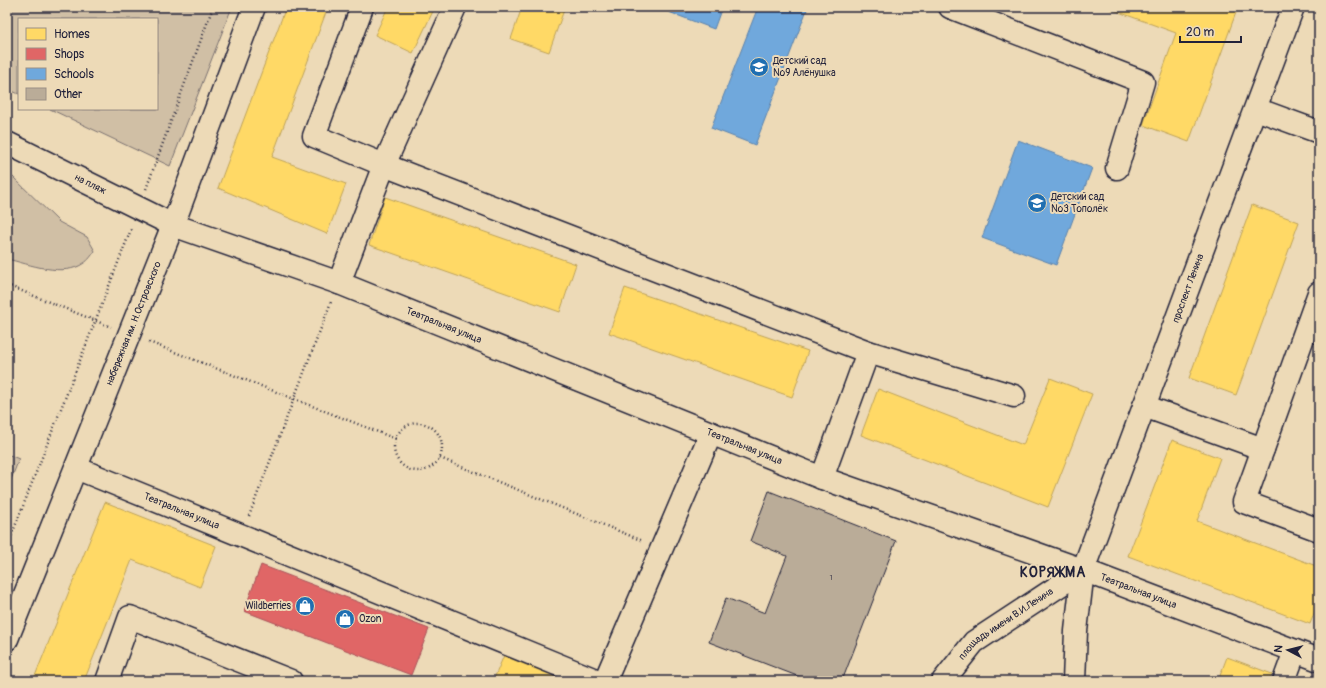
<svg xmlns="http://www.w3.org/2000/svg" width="1326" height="688" viewBox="0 0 1326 688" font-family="Pangolin,sans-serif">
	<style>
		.green { fill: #d0bfa5; stroke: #797070 }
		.homes { fill: #ffd966; stroke: #bda259 }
		.shops { fill: #e06666; stroke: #a75259 }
		.schools { fill: #6fa8dc; stroke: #5880ac }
		.building { fill: #baac98; stroke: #22223b }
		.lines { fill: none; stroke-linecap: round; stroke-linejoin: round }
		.minor-casing { stroke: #22223b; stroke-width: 25 }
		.path { stroke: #22223b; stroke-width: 2.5; stroke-dasharray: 1 3; stroke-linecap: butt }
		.minor { stroke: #eddab7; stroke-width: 22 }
		.labels { text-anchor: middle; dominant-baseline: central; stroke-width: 4; stroke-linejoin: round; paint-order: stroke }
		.number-label { font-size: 8px; fill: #484452 }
		.poi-label { font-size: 10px; fill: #22223b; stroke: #eddab7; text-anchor: start }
		.street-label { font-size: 10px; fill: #22223b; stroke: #eddab7 }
		.district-label { font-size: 14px; font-weight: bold; letter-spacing: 1px; fill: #22223b; stroke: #eddab7 }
	</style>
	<rect width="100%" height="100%" fill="#eddab7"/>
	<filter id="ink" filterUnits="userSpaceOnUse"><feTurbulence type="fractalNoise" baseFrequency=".025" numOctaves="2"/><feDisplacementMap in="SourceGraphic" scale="8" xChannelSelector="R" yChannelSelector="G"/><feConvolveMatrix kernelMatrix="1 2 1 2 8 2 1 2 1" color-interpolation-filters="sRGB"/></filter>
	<g filter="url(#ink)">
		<path class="green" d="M7,7h225l-62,159 -120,-57h107v-90h-138v75l-12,-5z
			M7,174l6,3 46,45 28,15 8,14c-3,4 -7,10 -11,12 -20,15 -55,1 -77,-4z
			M7,454l12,5 -12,31z"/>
		<path class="homes" d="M286,7h42l-56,150 74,27 -19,50 -109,-46z
			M388,7h47l-22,46 -38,-18z
			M522,7h43l-16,45 -38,-13z
			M1105,7h133l-49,135 -46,-17 33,-92z
			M385,197l191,67 -16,48 -191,-67z
			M1252,205l47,17 -63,173 -47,-17z
			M625,288l183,63 -16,46 -183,-64z
			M1050,378l42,16 -44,113 -187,-72 17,-46 145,56z
			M1172,440l48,18 -23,63 122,46v34l-9,23 -182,-68z
			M105,502l111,44 -16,41 -68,-27 -48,121h-51z
			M505,653l70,28h-82z
			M1227,657l45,17 -3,7h-51z"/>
		<path class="shops" d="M261,565l168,64 -18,46 -167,-64z"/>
		<path class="schools" d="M668,7h54l-8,22 -48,-18z
			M758,7h50l-53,138 -44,-17z
			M1018,140l74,28 -36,97 -74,-27z"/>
		<path class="building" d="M769,491l127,50 -54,140h-32l-101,-39 17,-44 39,15 22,-57 -37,-15z"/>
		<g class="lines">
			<defs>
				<g id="minor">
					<path d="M362,7l-48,129 70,29 484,187 146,44"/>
					<path d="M950,7l193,75 -26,86"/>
					<path d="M1256,109l63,23"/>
					<path id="s1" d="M7,143l166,82 166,58 483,195 261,92 236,90"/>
					<path d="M339,283l45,-118 71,-158"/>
					<path d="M1319,293l-75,209 75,28"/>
					<path d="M1144,406l119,43"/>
					<path id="s2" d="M76,468l522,213"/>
					<path d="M822,478l46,-126"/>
					<path id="s3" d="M7,639l166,-414 81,-218"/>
					<path d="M107,681l23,-64 161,64"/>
					<path d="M605,681l106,-248"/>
					<path id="s4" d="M943,681l31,-39 109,-72"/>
					<path id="s5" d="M1074,681l2,-50 7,-61 210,-563"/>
					<path d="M1284,681l11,-30"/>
				</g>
			</defs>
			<use href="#minor" class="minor-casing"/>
			<path class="path" d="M146,189l67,-182
				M7,285l104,42
				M149,342l247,97
				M394 447a24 24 0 1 1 48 0a24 24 0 1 1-48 0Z
				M440,458l203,83
				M249,516l82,-214
				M7,547l125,-320"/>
			<use href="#minor" class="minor"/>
		</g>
	</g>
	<defs>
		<symbol id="school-disc" viewBox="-11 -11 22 22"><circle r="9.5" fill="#1f6fb2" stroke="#eddab7"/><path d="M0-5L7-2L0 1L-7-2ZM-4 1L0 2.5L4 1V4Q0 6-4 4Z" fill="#fff"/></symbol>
		<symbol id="shop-disc" viewBox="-11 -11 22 22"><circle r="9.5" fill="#1f6fb2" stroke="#eddab7"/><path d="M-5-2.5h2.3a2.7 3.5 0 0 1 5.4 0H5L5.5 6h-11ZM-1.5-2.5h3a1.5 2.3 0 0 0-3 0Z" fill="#fff"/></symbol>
	</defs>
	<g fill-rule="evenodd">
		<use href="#school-disc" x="748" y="56" width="22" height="22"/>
		<use href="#school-disc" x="1026" y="192" width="22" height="22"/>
		<use href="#shop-disc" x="294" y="595" width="22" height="22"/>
		<use href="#shop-disc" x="334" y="608" width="22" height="22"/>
	</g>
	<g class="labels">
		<g class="number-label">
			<text x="831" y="577">1</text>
		</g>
		<g class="poi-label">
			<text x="773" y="61">Детский сад<tspan x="773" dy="12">№9 Алёнушка</tspan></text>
			<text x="1051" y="197">Детский сад<tspan x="1051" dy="12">№3 Тополёк</tspan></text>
			<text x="291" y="606" text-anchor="end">Wildberries</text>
			<text x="359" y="619">Ozon</text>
		</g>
		<g class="street-label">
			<text stroke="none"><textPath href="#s1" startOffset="93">на пляж</textPath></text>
			<text stroke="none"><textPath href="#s5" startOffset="412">проспект Ленина</textPath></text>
			<text stroke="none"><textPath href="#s3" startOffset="340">набережная им. Н.Островского</textPath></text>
			<text stroke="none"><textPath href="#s1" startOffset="474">Театральная улица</textPath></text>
			<text stroke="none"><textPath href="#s1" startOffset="798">Театральная улица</textPath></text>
			<text stroke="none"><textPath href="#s2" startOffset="114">Театральная улица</textPath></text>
			<text stroke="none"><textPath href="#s1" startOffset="1218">Театральная улица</textPath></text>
			<text stroke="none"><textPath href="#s4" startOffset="86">площадь имени В.И.Ленина</textPath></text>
		</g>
		<g class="district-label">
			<text x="1053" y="572">КОРЯЖМА</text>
		</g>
	</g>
	<rect width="1326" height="688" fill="none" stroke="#eddab7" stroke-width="24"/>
	<rect x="12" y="12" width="1302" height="664" fill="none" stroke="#22223b" stroke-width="1.5" filter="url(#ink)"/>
	<rect x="18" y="18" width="140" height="92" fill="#eddab7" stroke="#9c9085"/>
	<rect x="26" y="28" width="20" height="12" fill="#ffd966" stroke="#9c9085"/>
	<text x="54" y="38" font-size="12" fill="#22223b">Homes</text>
	<rect x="26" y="48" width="20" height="12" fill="#e06666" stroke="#9c9085"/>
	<text x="54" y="58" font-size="12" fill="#22223b">Shops</text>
	<rect x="26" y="68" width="20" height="12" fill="#6fa8dc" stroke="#9c9085"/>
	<text x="54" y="78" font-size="12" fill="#22223b">Schools</text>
	<rect x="26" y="88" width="20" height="12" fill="#baac98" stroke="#9c9085"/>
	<text x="54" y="98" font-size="12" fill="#22223b">Other</text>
	<g transform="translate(1288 650) rotate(277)" stroke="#eddab7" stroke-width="3" paint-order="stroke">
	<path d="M0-3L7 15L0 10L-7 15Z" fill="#22223b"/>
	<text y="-6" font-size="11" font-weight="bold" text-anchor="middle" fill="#22223b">N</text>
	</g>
	<path d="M1180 36v6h61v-6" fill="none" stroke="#22223b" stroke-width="2"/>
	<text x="1186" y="36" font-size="12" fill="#22223b" stroke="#eddab7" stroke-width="3" paint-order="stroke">20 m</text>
</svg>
